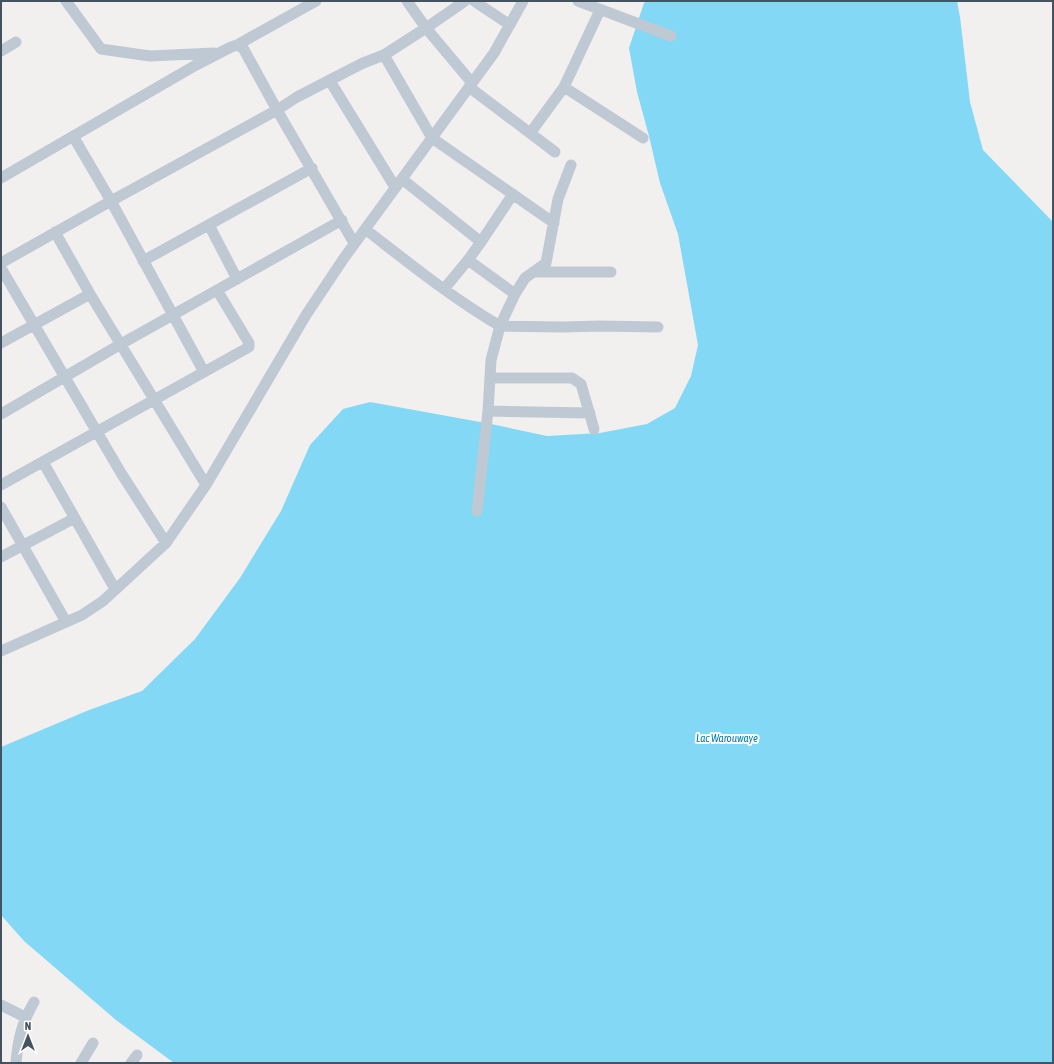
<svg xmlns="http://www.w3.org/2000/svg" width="1054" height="1064" viewBox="0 0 1054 1064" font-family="'Asap Condensed',sans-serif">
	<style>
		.water { fill: #82d8f5 }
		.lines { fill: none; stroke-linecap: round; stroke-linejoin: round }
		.minor { stroke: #bfc9d3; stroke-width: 11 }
		.labels { text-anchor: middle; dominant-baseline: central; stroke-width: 4; stroke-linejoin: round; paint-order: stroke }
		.water-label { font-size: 11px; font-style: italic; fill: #027ca6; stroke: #fff }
	</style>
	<rect width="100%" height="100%" fill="#f2efef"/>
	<path class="water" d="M648,1h309l3,16 10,85 13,48 70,72v841h-879l-58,-43 -92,-79 -23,-26v-168l88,-37 53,-19 53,-52 45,-61 41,-67 29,-66 33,-36 27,-7 121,22 56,12 53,-3 47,-9 28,-16 16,-32 7,-31 -20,-111 -18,-51 -11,-47 -12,-44 -8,-44 15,-45z"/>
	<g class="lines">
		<path class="minor" d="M66,1l35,48 49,7 64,-3
			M407,1l19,27 46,55
			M474,1l36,24
			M578,1l93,35
			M237,45l79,-44
			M1,51l15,-9
			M384,55l48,83 122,85
			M330,81l65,106
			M469,87l86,65
			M564,87l79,51
			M531,132l33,-45 36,-77
			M73,136l38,65 93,171
			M1,178l195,-113 35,-18 6,-2 6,3 34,62 20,-13 66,-34 21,-8 42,-27 39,-27
			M402,179l79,63 -13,18 47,34
			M209,225l28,54
			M365,229c44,34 87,69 135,97l15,-32 10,-16 21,-15 12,-64 13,-34
			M55,232l35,62 116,191
			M481,242l32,-48
			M143,261l169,-93
			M1,263l110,-62 166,-91 77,133
			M1,268l120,205 45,70
			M533,272h78
			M444,289l24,-29
			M1,343l89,-49
			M490,378h82l9,6 13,45
			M488,411l102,2
			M1,414l120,-70 221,-124
			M43,462l72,127
			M1,485l248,-138v-4l-32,-53
			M1,507l65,115
			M477,511l11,-100 3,-51 9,-34 63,1 37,-1 58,1
			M1,557l74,-39
			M1,651l81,-36 21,-14 63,-58 40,-58 100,-170 38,-57 150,-205 29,-52
			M1,1005l24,12
			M16,1063c2,-25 6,-40 18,-61
			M81,1063l12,-20
			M131,1063l6,-8"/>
	</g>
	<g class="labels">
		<g class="water-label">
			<text x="727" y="738">Lac Warouwaye</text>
		</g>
	</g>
	<rect width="1054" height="1064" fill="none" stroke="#45525f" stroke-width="4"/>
	<g transform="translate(28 1036)" stroke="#ffffff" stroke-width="3" paint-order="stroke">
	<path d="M0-3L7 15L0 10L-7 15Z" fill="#45525f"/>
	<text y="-6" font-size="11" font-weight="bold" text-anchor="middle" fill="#45525f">N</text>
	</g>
</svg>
